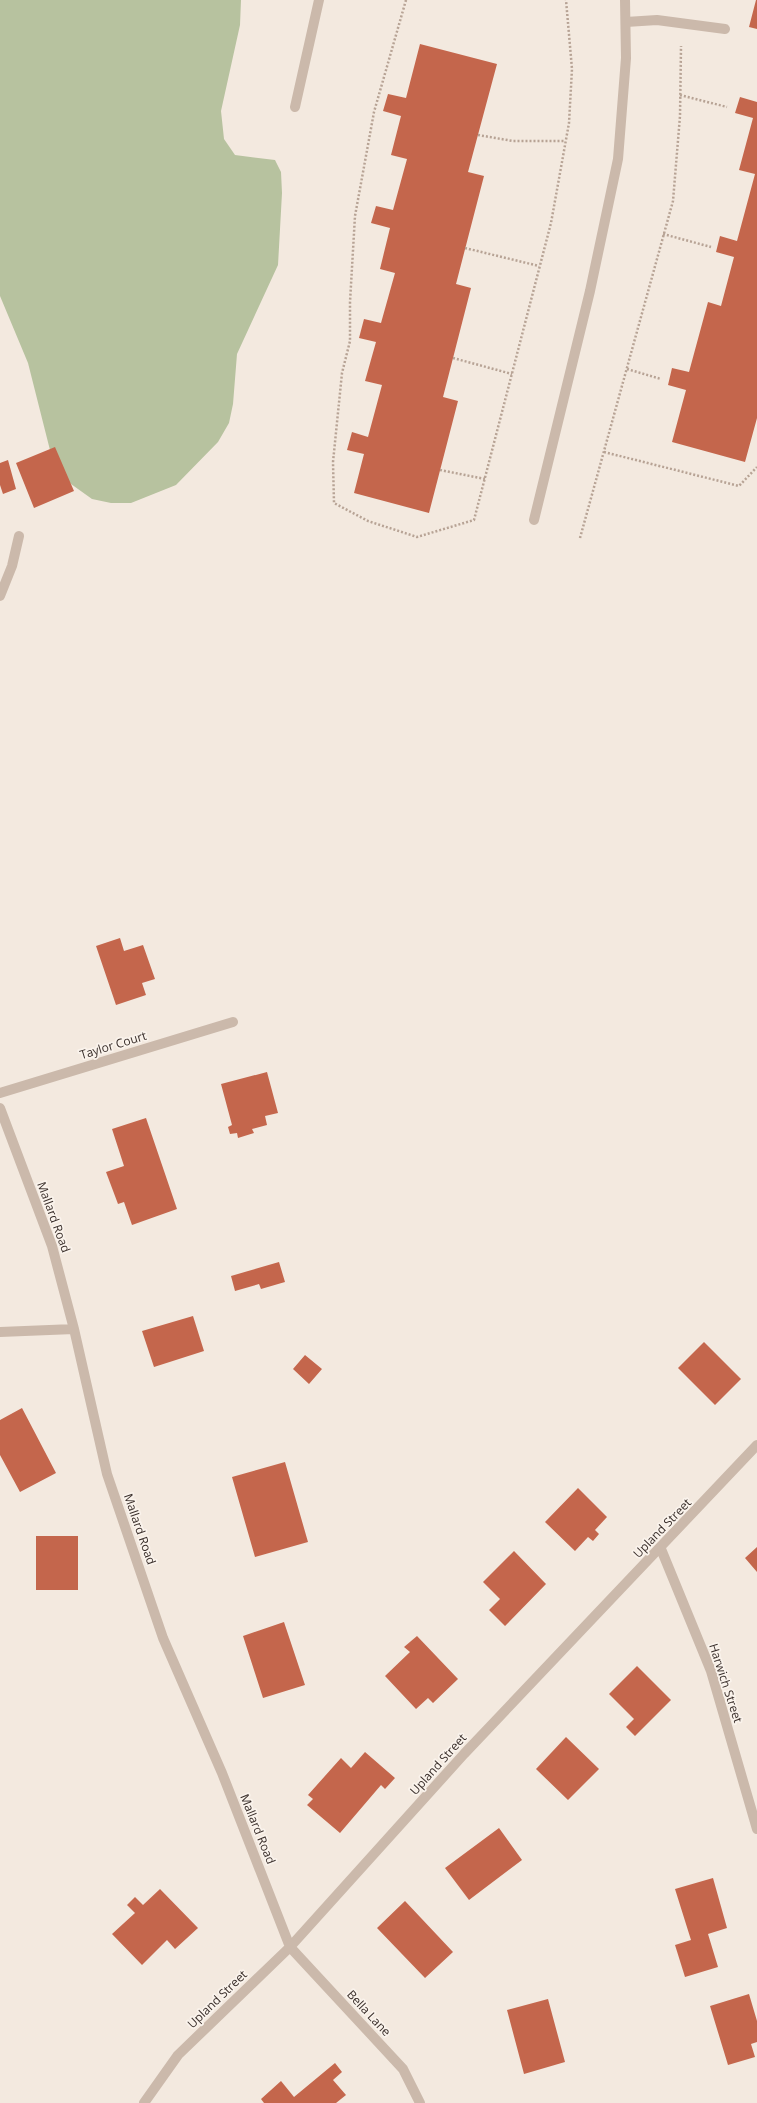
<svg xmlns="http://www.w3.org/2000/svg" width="757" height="2103" viewBox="0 0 757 2103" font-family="'Open Sans',sans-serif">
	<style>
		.green { fill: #b7c29f }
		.building { fill: #c4664c }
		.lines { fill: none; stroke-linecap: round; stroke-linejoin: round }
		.path { stroke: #b7a395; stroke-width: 2.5; stroke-dasharray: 2 2; stroke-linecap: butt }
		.minor { stroke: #cbb9ab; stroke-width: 10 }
		.labels { text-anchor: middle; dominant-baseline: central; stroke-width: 3.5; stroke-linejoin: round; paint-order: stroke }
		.street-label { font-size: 12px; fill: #392e2a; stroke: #faf3ec }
	</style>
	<rect width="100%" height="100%" fill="#f3e9df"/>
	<path class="green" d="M0,0h241l-1,25 -19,86 3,28 11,16 40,5 6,12 1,21 -4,72 -41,89 -4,50 -4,19 -11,19 -42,43 -45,18h-20l-19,-4 -21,-15 -19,-26 -24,-95 -28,-67z"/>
	<path class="building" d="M756,0h1v29l-8,-2z
		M420,44l77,20 -29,108 16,4 -28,108 15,4 -28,109 15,4 -29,112 -75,-20 10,-39 -17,-4 5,-18 16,5 14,-52 -17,-4 11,-39 -17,-4 5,-19 17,4 14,-50 -15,-4 10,-41 -19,-5 5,-17 17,4 14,-51 -16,-4 10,-39 -18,-5 5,-17 18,4z
		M740,97l17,5v316l-12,44 -73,-20 14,-52 -18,-5 4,-17 17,4 19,-70 13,4 13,-49 -18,-5 4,-16 17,5 18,-67 -16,-4 14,-52 -18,-5z
		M55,447l19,44 -40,17 -18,-45z
		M8,460l8,29 -13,5 -3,-9v-22z
		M120,938l4,13 19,-6 12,34 -13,4 4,12 -30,10 -20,-59z
		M267,1072l11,41 -13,3 2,9 -15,4 2,4 -16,5 -1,-5 -7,1 -2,-7 4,-2 -11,-41z
		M146,1118l31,91 -45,16 -8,-23 -6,2 -12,-32 18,-6 -12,-37z
		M279,1262l6,20 -24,7 -2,-5 -24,7 -4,-15z
		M193,1316l11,35 -50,16 -12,-36z
		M704,1342l37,37 -26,26 -37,-37z
		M305,1355l17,14 -13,15 -16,-15z
		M22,1408l34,65 -36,19 -20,-37v-35z
		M285,1462l23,80 -53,15 -23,-80z
		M578,1488l29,29 -12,13 4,4 -6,7 -5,-4 -13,14 -30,-29z
		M36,1536h42v54h-42z
		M757,1547v25l-12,-14z
		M514,1551l32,33 -41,42 -16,-16 11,-11 -17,-17z
		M284,1622l21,63 -42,13 -20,-62z
		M417,1636l41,43 -25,24 -5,-5 -12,11 -31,-33 25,-24 -6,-5z
		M637,1666l34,34 -36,36 -9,-9 8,-8 -25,-25z
		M566,1737l33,32 -31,31 -32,-31z
		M365,1752l30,26 -10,11 -4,-4 -41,48 -33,-28 6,-6 -5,-4 33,-37 10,10z
		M499,1828l23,32 -53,40 -24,-32z
		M713,1878l14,50 -19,6 10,33 -33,10 -10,-32 16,-5 -16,-51z
		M160,1889l38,39 -23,21 -8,-9 -25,25 -30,-31 23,-21 -8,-8 8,-8 8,8z
		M405,1901l48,51 -28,26 -48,-50z
		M749,1994l8,27v21l-6,2 4,13 -27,8 -18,-59z
		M548,1999l17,63 -41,12 -17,-64z
		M335,2063l7,9 -9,8 13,15 -10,8h-72l-3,-4 20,-18 13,16z"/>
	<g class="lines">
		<path class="path" d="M406,0l-32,112 -19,104 -5,86v39l-8,32 -9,89 1,41 34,18 49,16 57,-17 77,-297 18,-100 3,-54 -6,-69
			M680,95l47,12
			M478,135l35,6h52
			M663,234l48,13
			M465,248l74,18
			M453,358l59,16
			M627,369l34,10
			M604,452l135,34 18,-19
			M440,470l45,9
			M580,538l93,-337 7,-85 1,-70"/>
		<path class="minor" d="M626,22l31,-2 68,9
			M295,107l24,-107
			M534,520l56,-229 28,-132 8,-101 -1,-58
			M0,596l12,-30 7,-30
			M0,1093l233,-71
			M0,1108l52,138 22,83 33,145 56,164 59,135 68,174 113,122 17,34
			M0,1332l74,-3
			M661,1549l50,122 46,158
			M144,2103l34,-48 112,-108 174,-193 293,-309"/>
	</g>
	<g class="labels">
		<g class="street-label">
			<text transform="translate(113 1045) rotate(-17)">Taylor Court</text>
			<text transform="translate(54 1217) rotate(70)">Mallard Road</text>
			<text transform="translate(662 1528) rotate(-46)">Upland Street</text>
			<text transform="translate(140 1529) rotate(71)">Mallard Road</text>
			<text transform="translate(726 1683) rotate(72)">Harwich Street</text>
			<text transform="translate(438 1764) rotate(-48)">Upland Street</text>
			<text transform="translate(258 1829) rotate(68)">Mallard Road</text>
			<text transform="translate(217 1999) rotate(-44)">Upland Street</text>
			<text transform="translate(369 2013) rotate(47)">Bella Lane</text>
		</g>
	</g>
</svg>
